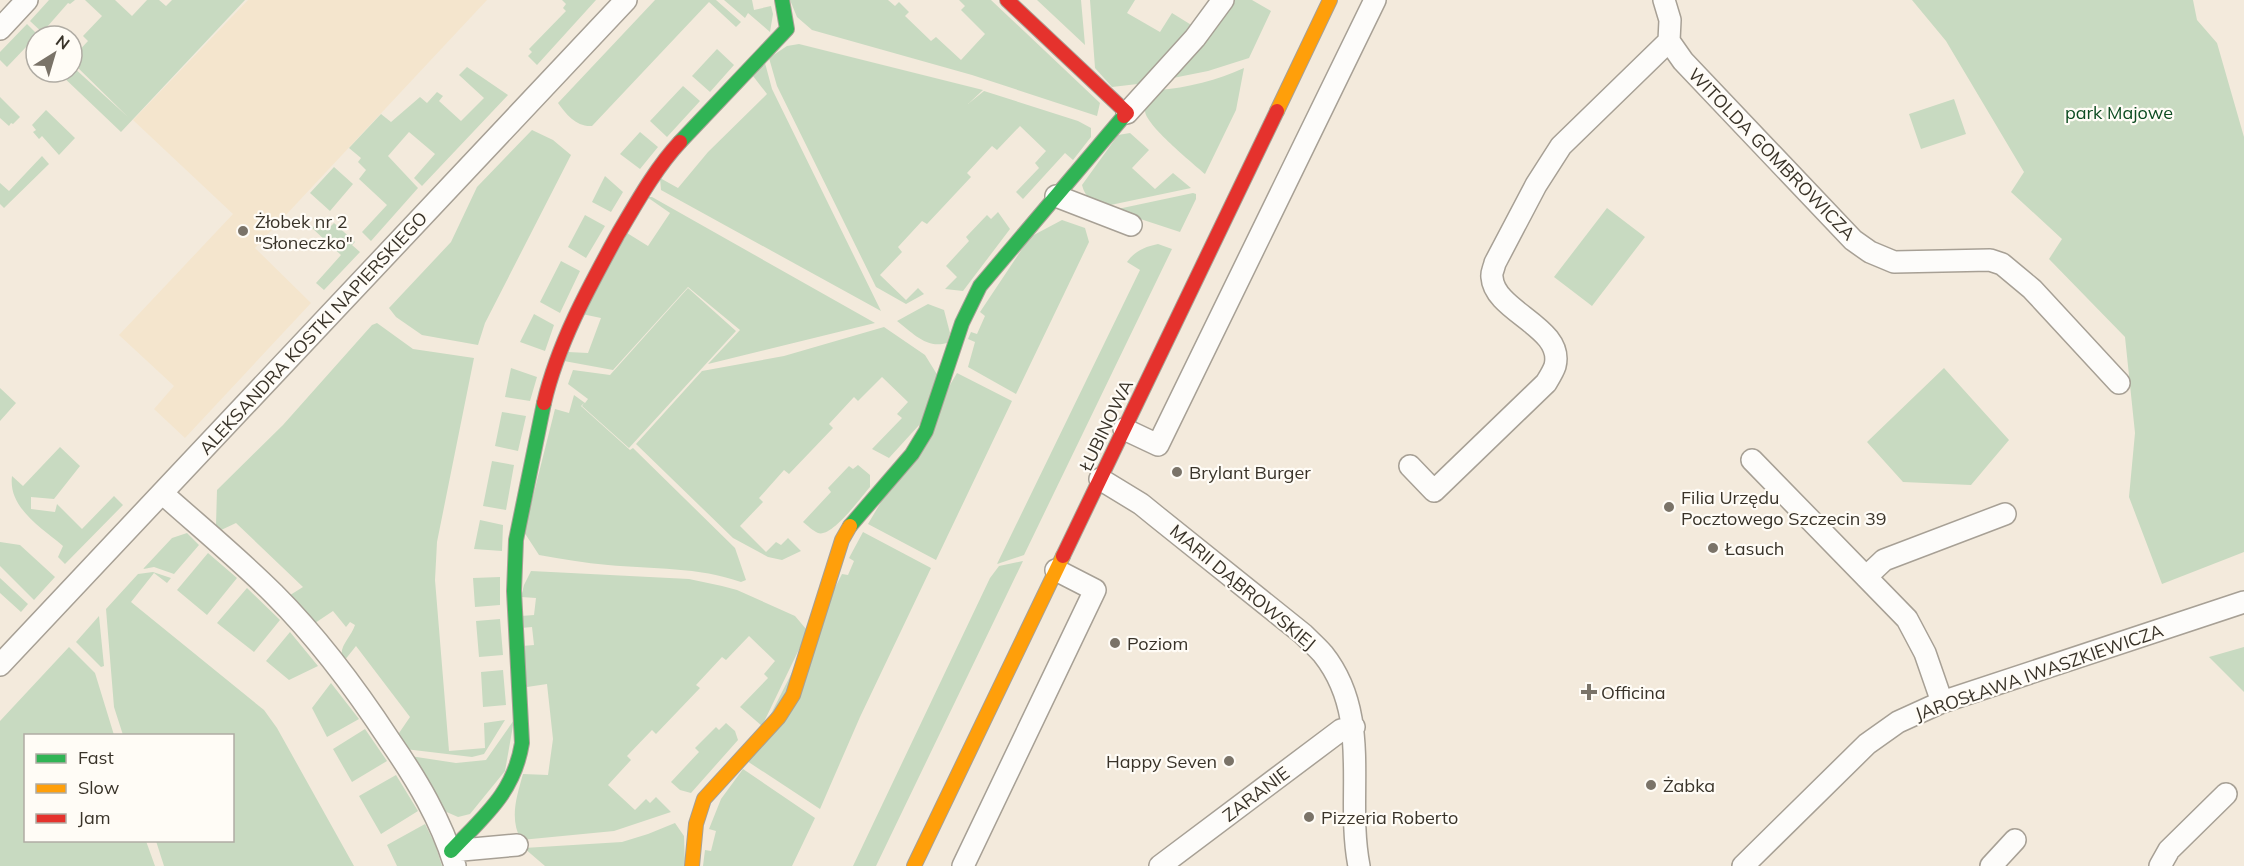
<svg xmlns="http://www.w3.org/2000/svg" width="2244" height="866" viewBox="0 0 2244 866" font-family="Mulish,sans-serif">
	<style>
		.built { fill: #f4e5cd }
		.green { fill: #c8dac1 }
		.lines { fill: none; stroke-linecap: round; stroke-linejoin: round }
		.street-casing { stroke: #a7a095; stroke-width: 24 }
		.fast-casing { stroke: #a7a095; stroke-width: 16 }
		.slow-casing { stroke: #a7a095; stroke-width: 16 }
		.jam-casing { stroke: #a7a095; stroke-width: 16 }
		.street { stroke: #fdfcfa; stroke-width: 21 }
		.fast { stroke: #30b455; stroke-width: 14 }
		.slow { stroke: #ff9f0a; stroke-width: 14 }
		.jam { stroke: #e5322d; stroke-width: 14 }
		.poi-dot { fill: #7a7368; stroke: #fffcf6; stroke-width: 2 }
		.labels { text-anchor: middle; dominant-baseline: central; stroke-width: 4.5; stroke-linejoin: round; paint-order: stroke }
		.park-label { font-size: 18px; fill: #0d4c22; stroke: #fffcf6 }
		.street-label { font-size: 18px; fill: #393329; stroke: #fffcf6 }
		.poi-label { font-size: 18px; fill: #393329; stroke: #fffcf6; text-anchor: start }
	</style>
	<rect width="100%" height="100%" fill="#f3eadc"/>
	<path class="built" d="M248,0h239l-232,248 56,55 -126,135 -31,-29 20,-23 -55,-51 114,-121 -100,-94z"/>
	<path class="green" d="M49,0h26l-5,4 -2,-1 -21,24 4,4 -5,5 -16,-15z
		M85,0h30l17,16 15,-16h12l7,6 6,-6h73l-124,132 -63,-60h14v-6l56,51 -56,-55v-4l16,-17 -5,-5 19,-20z
		M562,0h34l-59,65 -9,-9 4,-4 -3,-3 37,-38 -3,-3 3,-4z
		M655,0h61l25,22 -5,5 -27,-25 -117,124c-16,1 -26,-12 -34,-23z
		M724,0h28l2,10 17,-4 2,8 -3,18 -22,-19 -3,5z
		M790,0h98l7,6 4,-4 10,10 -4,4 26,25 5,-4 25,23 24,-26 -24,-24 4,-4 -6,-6h32l109,103 -3,13 -125,-41 -160,-45 -15,-13z
		M1037,0h44l4,45z
		M1090,0h45l-8,13 33,19 12,-19 21,13 -47,57 -34,4 -17,-19z
		M1231,0h21l19,11 -22,47 -41,13 -40,8z
		M1912,0h281l4,20 20,23 27,94v415l-82,32 -33,-87 6,-64 -10,-96 -76,-78 13,-20 -51,-47 13,-20 -78,-131z
		M27,24l12,12h-3v16l-8,-7 -21,22 -7,-7v-8z
		M799,44l184,46 -15,14 16,-13 94,30 13,7v9l-18,23 -8,-7 -42,46 -7,-7 23,-24 -4,-5 11,-12 -26,-25 -23,24 -5,-4 -25,27 4,4 -44,47 -5,-3 -24,26 4,5 -22,23 26,25 12,-12 6,6 -18,10 -30,-17 -99,-201 -8,-28 18,-12z
		M717,49l17,16 -24,27 -18,-16z
		M765,63l7,26 109,222 -220,-121 -1,-12 18,10 30,-36 59,-58 -14,-18z
		M467,67l41,28 -86,91 -8,-8 21,-24 -26,-22 -21,24 30,32 -47,53 -9,-9 25,-27 -28,-26 7,-9 -8,-8 3,-4 -12,-10 32,-34 10,8 29,-25 7,6 10,-11 6,4 -4,5 22,20 23,-23 -25,-23z
		M1244,68l-8,42 -31,64c-12,-11 -61,-50 -60,-64 1,-7 9,-14 13,-20 29,-2 60,-10 86,-22z
		M683,86l17,15 -33,36 -17,-16z
		M0,97l20,20 -7,7 -2,-1 -2,3 -9,-8z
		M1954,99l12,35 -45,15 -12,-35z
		M46,110l29,28 -16,17 -17,-19 -3,3 -6,-7 3,-2 -4,-5z
		M532,130l21,10 18,15 -86,168 -7,22 -56,-10 -26,-18 -7,-9 62,-66 26,-55z
		M640,132l18,15 -18,22 -20,-15z
		M1130,133l19,17 -17,18 23,21 18,-16 18,15 -90,19c-9,-6 -16,-10 -19,-22l36,-50z
		M42,156l7,8 -45,44 -4,-4v-21l9,8z
		M334,167l19,17 -23,27 -20,-18z
		M605,176l18,16 -12,20 -19,-10z
		M1193,193l3,1v5l-16,33 -67,-22z
		M647,197h5l223,126 -167,41 32,-34 -52,-43 -75,83 -49,-9 4,-9 20,1 13,-35 -19,-4 45,-81 21,13 22,-33z
		M1607,208l38,29 -53,69 -38,-29z
		M998,212l12,17 -47,62 -18,-2 12,-12 -11,-11 23,-25 -3,-4 21,-22 4,4z
		M585,215l20,11 -19,32 -18,-11z
		M321,220l9,7 4,-4 21,19 -3,3 8,7 -36,38 -8,-7 25,-28 -29,-27z
		M1062,220l23,8 4,14 -73,152 -48,-27 7,-25 -7,-3 3,-7 6,2 8,-18 -5,-4 50,-75z
		M1158,244l14,5 -148,306 -27,9 143,-294 -13,-8c8,-11 17,-15 31,-18z
		M561,261l19,10 -20,42 -20,-11z
		M688,288l48,43 -107,117 -47,-42 2,-3 -3,3 49,44 3,-2 102,100 11,32 -5,2c-42,-15 -89,-13 -133,-17 -23,-2 -46,-6 -69,-10l-15,-23 31,-123 14,4 5,-18 11,8 3,-4 -20,-15 5,-14 37,5z
		M928,304l16,6 6,23 -3,10c-21,6 -34,-10 -50,-22z
		M534,314l20,11 -9,26 -25,-9z
		M377,323l36,26 61,9 -37,184 -2,38 14,171 36,-3 -1,-25 21,-3 -21,34 -12,3 -67,-8 -8,-13 13,-19 -54,-71 -12,15c-8,-13 7,-23 11,-36l-5,-3 -4,5 -13,-16 -18,12 -28,-26 16,-10 -67,-64 -17,8 -3,-6 1,-35 66,-65 89,-100z
		M884,327l41,28 13,21 -17,47 -32,35 -17,-9 30,-31 -5,-4 11,-12 -26,-25 -24,24 -4,-4 -25,27 4,4 -44,46 -5,-4 -25,28 4,4 -23,24 26,26 10,-10 5,3 7,-7 13,13 -19,9 -14,-3 -35,-19 -97,-94 66,-73 82,-15z
		M511,368l26,9 -7,24 -25,-4z
		M1944,368l65,72 -38,45 -68,-3 -36,-40z
		M957,373l55,28 -76,159 -68,-36z
		M0,388l16,15 -16,18z
		M502,412l24,4 -8,35 -23,-5z
		M60,447l20,19 -26,33 -23,-2v12l24,3 2,-8 25,25 32,-33 9,9 -58,59 -7,-7 5,-11c-22,-19 -55,-38 -51,-70l11,10z
		M492,461l22,4 -8,45 -23,-4z
		M858,465l12,10v12c-9,10 -38,51 -52,46 -5,-2 -11,-8 -15,-11l28,-30 -3,-4 21,-22 4,3z
		M480,520l23,5 -1,26 -28,-2z
		M863,532l68,36 -71,149 -40,92 -73,-48 95,-187 6,1 6,-14 -5,-3z
		M187,533l12,12 -25,29 -20,-7 -11,2 29,-31z
		M0,542l20,3 35,32 -21,23 -34,-34z
		M208,553l29,25 -30,37 -30,-25z
		M1023,561l-147,305h-23l137,-288 9,-12z
		M531,571l158,8 33,7 15,4 58,26 11,13 -2,10 -42,87 -22,-19 28,-29 -4,-4 11,-13 -26,-25 -23,24 -4,-3 -26,28 4,3 -44,46 -4,-4 -25,26 4,4 -23,25 27,25 11,-11 4,4 6,-6 15,15 -57,19 -93,9c-12,-22 -4,-44 2,-66l25,1 5,-36 -6,-55 -20,3 -5,-41 12,-1 -2,-18 -11,1v-12l13,-1 2,-17 -15,-1 3,-12z
		M153,572l18,6 -4,5 -13,-10 -23,29 133,108 13,18 77,138h-190l-8,-25 76,-1v-104l-109,-1 -9,-28 -8,-98 32,-35z
		M500,577v28l-25,2 -2,-29z
		M0,578l28,26 -7,8 -21,-19z
		M247,588l33,32 -26,32 -37,-29z
		M99,616l5,50 -3,1 -25,-25z
		M500,619l3,36 -24,2 -3,-36z
		M290,632l28,34 -29,14 -23,-19z
		M69,647l26,26 19,62 -88,1v104l120,1 9,25h-155v-145z
		M2244,647v45l-35,-35z
		M503,670l3,35 -23,2 -2,-35z
		M331,683l28,36 -32,18 -15,-29z
		M514,720l-9,51 -35,43 -12,3 -16,-7 -32,-54 46,7 30,-3z
		M726,723l9,8 3,9 -47,53 -11,-3 -9,-8 28,-30 -4,-4 21,-21 3,3z
		M365,729l22,32 -35,21 -19,-33z
		M743,769l72,49 -23,48h-89l2,-16 6,1 5,-20 -7,-2 12,-30z
		M396,775l22,36 -37,23 -22,-38z
		M675,823l9,13 1,30h-140l-21,-18 98,-6 26,-8z
		M425,824l10,20 7,22h-45l-10,-21z"/>
	<g class="lines">
		<defs>
			<path id="street" d="M1664,0l6,20 -1,21 14,20 170,179 17,12 24,10 96,-2 12,4 30,25 87,94
				M0,29l27,-29
				M1127,113l68,-75 28,-38
				M1056,196l75,29
				M1124,429l34,16 217,-445
				M1752,460l155,159 18,34 17,49
				M1410,466l24,25 112,-108c3,-5 7,-11 9,-17 10,-39 -61,-54 -63,-89 -1,-4 2,-9 3,-14l41,-78 25,-39 108,-105
				M1100,479l41,25 16,13 146,117c7,7 14,13 20,20 50,63 22,140 36,212
				M162,493c37,33 76,65 112,101 44,44 82,95 116,147 27,39 51,79 65,125
				M1866,577l18,-17 121,-46
				M0,665l626,-665
				M451,851l66,-6
				M963,866l132,-276 -39,-20
				M1160,866l181,-136 13,-3
				M1743,866l124,-122 31,-22 44,-20 302,-100
				M1991,866l24,-26
				M2160,866l9,-16 57,-56"/>
			<path id="fast" d="M680,142l107,-113 -5,-29
				M850,526l62,-72 14,-23 36,-108 18,-37 144,-170
				M451,851c33,-35 63,-58 71,-108l-8,-152 2,-51 28,-137"/>
			<path id="slow" d="M1277,111l53,-111
				M692,866l4,-42 8,-25 75,-82 14,-22 49,-155 8,-14
				M914,866l149,-310"/>
			<path id="jam" d="M1007,0l120,113 -3,3
				M544,403c14,-60 45,-116 74,-169 19,-32 37,-65 62,-92
				M1063,556l214,-445"/>
		</defs>
		<use href="#street" class="street-casing"/>
		<use href="#fast" class="fast-casing"/>
		<use href="#slow" class="slow-casing"/>
		<use href="#jam" class="jam-casing"/>
		<use href="#street" class="street"/>
		<use href="#fast" class="fast"/>
		<use href="#slow" class="slow"/>
		<use href="#jam" class="jam"/>
	</g>
	<g class="poi-dot">
		<circle cx="243" cy="231" r="6"/>
		<circle cx="1177" cy="472" r="6"/>
		<circle cx="1669" cy="507" r="6"/>
		<circle cx="1713" cy="548" r="6"/>
		<circle cx="1115" cy="643" r="6"/>
		<path d="M1586 683h6v6h6v6h-6v6h-6v-6h-6v-6h6z"/>
		<circle cx="1229" cy="761" r="6"/>
		<circle cx="1651" cy="785" r="6"/>
		<circle cx="1309" cy="817" r="6"/>
	</g>
	<g class="labels">
		<g class="park-label">
			<text x="2119" y="112">park Majowe</text>
		</g>
		<g class="street-label">
			<text transform="translate(1772 154) rotate(46)">WITOLDA GOMBROWICZA</text>
			<text transform="translate(313 333) rotate(-47)">ALEKSANDRA KOSTKI NAPIERSKIEGO</text>
			<text transform="translate(1106 425) rotate(-64)">ŁUBINOWA</text>
			<text transform="translate(1243 587) rotate(40)">MARII DĄBROWSKIEJ</text>
			<text transform="translate(2039 672) rotate(-19)">JAROSŁAWA IWASZKIEWICZA</text>
			<text transform="translate(1256 794) rotate(-37)">ZARANIE</text>
		</g>
		<g class="poi-label">
			<text x="255" y="221">Żłobek nr 2<tspan x="255" dy="21">"Słoneczko"</tspan></text>
			<text x="1189" y="472">Brylant Burger</text>
			<text x="1681" y="497">Filia Urzędu<tspan x="1681" dy="21">Pocztowego Szczecin 39</tspan></text>
			<text x="1725" y="548">Łasuch</text>
			<text x="1127" y="643">Poziom</text>
			<text x="1601" y="692">Officina</text>
			<text x="1217" y="761" text-anchor="end">Happy Seven</text>
			<text x="1663" y="785">Żabka</text>
			<text x="1321" y="817">Pizzeria Roberto</text>
		</g>
	</g>
	<rect x="24" y="734" width="210" height="108" fill="#fffcf6" stroke="#b0aca4" stroke-width="1.5"/>
	<rect x="36" y="754" width="30" height="9" fill="#30b455" stroke="#b0aca4" stroke-width="1.5"/>
	<text x="78" y="764" font-size="18" fill="#393329">Fast</text>
	<rect x="36" y="784" width="30" height="9" fill="#ff9f0a" stroke="#b0aca4" stroke-width="1.5"/>
	<text x="78" y="794" font-size="18" fill="#393329">Slow</text>
	<rect x="36" y="814" width="30" height="9" fill="#e5322d" stroke="#b0aca4" stroke-width="1.5"/>
	<text x="78" y="824" font-size="18" fill="#393329">Jam</text>
	<g transform="translate(54 54) rotate(37)"><circle r="28" fill="#fffcf6" stroke="#b0aca4" stroke-width="1.5"/>
	<path d="M0-4.5L10 22L0 15L-10 22Z" fill="#7a7368"/>
	<text y="-9" font-size="16" font-weight="bold" text-anchor="middle" fill="#393329">N</text>
	</g>
</svg>
